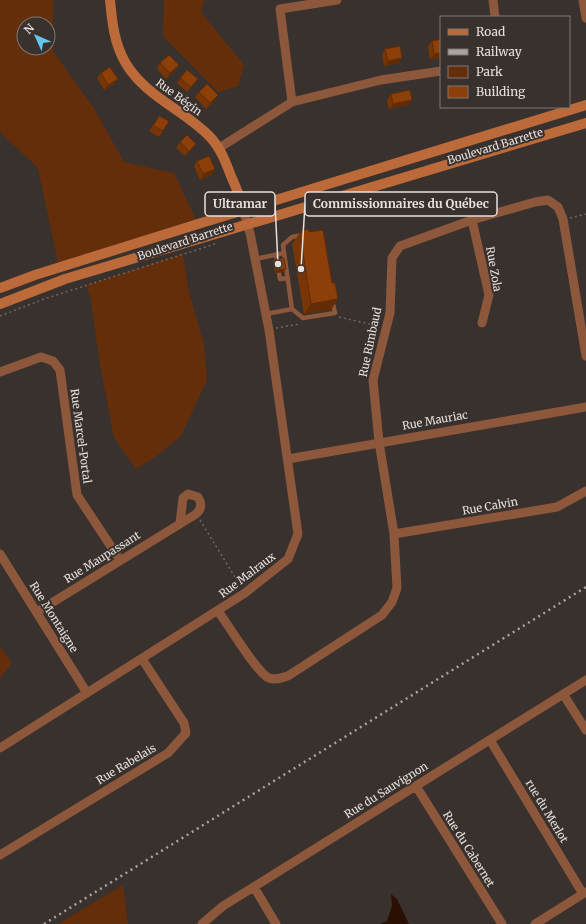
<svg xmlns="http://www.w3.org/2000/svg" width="586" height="924" viewBox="0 0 586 924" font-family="Merriweather,serif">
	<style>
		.green { fill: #642e0b; fill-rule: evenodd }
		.water { fill: #291003 }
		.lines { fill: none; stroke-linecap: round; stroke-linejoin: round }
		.path { stroke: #6e6763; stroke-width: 1.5; stroke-dasharray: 2 3; stroke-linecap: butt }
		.lane { stroke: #8c573b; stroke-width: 4.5 }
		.street { stroke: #8c573b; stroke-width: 9 }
		.secondary { stroke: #bd6a3a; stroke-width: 10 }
		.rail { stroke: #a9a3a0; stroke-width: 2.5; stroke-dasharray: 2 4; stroke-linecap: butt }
		.wall { fill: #783607 }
		.shaded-wall { fill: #622c06 }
		.building { fill: #8c3f08; stroke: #622c06 }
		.labels { text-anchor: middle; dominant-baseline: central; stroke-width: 4; stroke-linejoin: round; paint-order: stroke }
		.street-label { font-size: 11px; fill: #e6e1de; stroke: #39312d }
		.leader { fill: none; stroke: #e6e1de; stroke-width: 1.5 }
		.callout-dot { fill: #e6e1de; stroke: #39312d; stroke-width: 1.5 }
		.callout { fill: #39312d; stroke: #e6e1de; stroke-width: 1.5 }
		.callout-label { font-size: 12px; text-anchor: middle; font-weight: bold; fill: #e6e1de }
	</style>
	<rect width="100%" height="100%" fill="#39312d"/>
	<path class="green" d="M0,0h53v51l42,59 29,52 50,11 24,51 -139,44 -21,-100 -38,-36zM24,24h24v24h-24z
		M164,0h40l-3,12 43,53 -6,21 -20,6 -55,-56z
		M183,254l6,39 15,51 3,36 -26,56 -26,21 -19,12 -22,-31 -15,-79 -8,-58 -4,-16z
		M0,647l12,16 -12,15z
		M123,885l5,39h-70z"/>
	<path class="water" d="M391,894l6,5 12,25h-29l7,-3 5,-15z"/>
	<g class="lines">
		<path class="path" d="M570,218l16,-4
			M0,316l44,-17 174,-56
			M339,317l39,9
			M276,328l24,-4
			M200,520l41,67"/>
		<path class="lane" d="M284,253l-1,-8 9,-8 10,-2
			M276,255l4,24 8,-1
			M255,259l29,-6 8,56 -26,5
			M292,309l11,9 32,-5 -3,-14"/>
		<path class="street" d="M493,0l2,17
			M583,0l3,18
			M292,102l-12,-93 57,-9
			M219,148l73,-46 89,-22 60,-9
			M472,220l17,75 -7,28
			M0,372l41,-15 12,4 7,9 17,125 43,65
			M288,459l298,-52
			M394,534l163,-27 29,-16
			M0,554l87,139
			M218,611c11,15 36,57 49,66 6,4 14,1 21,-1l94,-61 10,-13 5,-14 -3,-54 -15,-92 -6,-62 17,-67 2,-55 8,-12 72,-26 63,-18 13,-2 10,7 5,12 23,137
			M37,612l159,-98c6,-5 6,-11 2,-17l-10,-3 -5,4 -3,25
			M563,694l23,36
			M490,740l93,154
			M0,748l245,-155 43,-34 10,-25 -29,-204 -19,-97 -7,-23
			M416,786l86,138
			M0,855l168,-102 18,-20 -2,-10 -42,-64
			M254,887l22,37
			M202,924l21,-18 363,-226
			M535,924l51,-32"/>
		<path class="secondary" d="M110,0c2,21 4,43 15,62 20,35 60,48 86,76 10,11 15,25 20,38 5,11 10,22 12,34
			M0,288l35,-13 163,-51 388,-119
			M0,304l65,-25 521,-156"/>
		<path class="rail" d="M44,924l542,-337"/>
	</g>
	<path class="wall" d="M441,39v19l-11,2 -2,-14 4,-5z
		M385,49l14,14 -15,3 -2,-11z
		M160,63l19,2 -4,5 -9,9 -9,-10z
		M101,73l13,11 -10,6 -7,-12z
		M180,78l18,1 -11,13 -10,-9z
		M199,92l16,9 -9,8 -11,-12z
		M391,94l21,6 -4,5 -19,4 -2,-9z
		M159,116l4,15 -4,6 -10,-6z
		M180,142l16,2 -4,5 -7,7 -9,-8z
		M197,161l18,8 -4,6 -11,5 -6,-14z
		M301,231l8,1 22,78 -27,4 -12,-70z
		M275,259l11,10 -2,3 -9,1 -2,-11z"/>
	<path class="shaded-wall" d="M441,53v5l-11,2 4,-6z
		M402,58l-3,5 -15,3 4,-5z
		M179,65l-4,5 -9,9 4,-6z
		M118,79l-4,5 -10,6 4,-5z
		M218,95l-3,6 -9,8 4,-6z
		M412,100l-4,5 -19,4 4,-5z
		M196,144l-4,5 -7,7 4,-5z
		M215,169l-4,6 -11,5 3,-6z
		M286,269l-2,3 -9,1 2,-3z
		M338,299l-7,11 -27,4 7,-10z"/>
	<path class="building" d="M441,39v14l-7,1 -2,-13z
		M400,46l2,12 -14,3 -3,-12z
		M169,55l10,10 -9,8 -10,-10z
		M110,67l8,12 -10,6 -7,-12z
		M187,70l11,9 -7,8 -11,-9z
		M207,84l11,11 -8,8 -11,-11z
		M410,90l2,10 -19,4 -2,-10z
		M159,116l10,5 -6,10 -10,-5z
		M187,135l9,9 -7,7 -9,-9z
		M209,156l6,13 -12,5 -6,-13z
		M309,229v3l14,-2 9,53h3l3,16 -27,5 -11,-70 2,-1 -1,-2z
		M284,258l2,11 -9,1 -2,-11z"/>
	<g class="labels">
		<g class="street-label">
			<text transform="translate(179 97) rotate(36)">Rue Bégin</text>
			<text transform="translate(495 146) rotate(-17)">Boulevard Barrette</text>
			<text transform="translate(185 241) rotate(-18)">Boulevard Barrette</text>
			<text transform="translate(494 269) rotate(80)">Rue Zola</text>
			<text transform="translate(370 342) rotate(-78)">Rue Rimbaud</text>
			<text transform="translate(435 420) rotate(-10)">Rue Mauriac</text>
			<text transform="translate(81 436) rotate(82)">Rue Marcel-Portal</text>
			<text transform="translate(490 506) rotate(-10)">Rue Calvin</text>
			<text transform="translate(102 557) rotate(-32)">Rue Maupassant</text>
			<text transform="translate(247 575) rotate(-37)">Rue Malraux</text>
			<text transform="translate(54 617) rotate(58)">Rue Montaigne</text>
			<text transform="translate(126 764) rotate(-31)">Rue Rabelais</text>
			<text transform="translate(386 790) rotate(-32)">Rue du Sauvignon</text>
			<text transform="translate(547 811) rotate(59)">rue du Merlot</text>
			<text transform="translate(469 849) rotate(58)">Rue du Cabernet</text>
		</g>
	</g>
	<path class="leader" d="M301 269L305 204M278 264L275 204"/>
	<g class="callout-dot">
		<circle cx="301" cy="269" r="4"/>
		<circle cx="278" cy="264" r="4"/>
	</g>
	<g class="callout">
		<rect x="305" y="192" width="192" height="24" rx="4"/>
		<rect x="205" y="192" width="70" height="24" rx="4"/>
	</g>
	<g class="callout-label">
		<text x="401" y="208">Commissionnaires du Québec</text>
		<text x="240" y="208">Ultramar</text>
	</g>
	<rect x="440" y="16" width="130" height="92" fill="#39312d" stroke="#7e7774"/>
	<rect x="448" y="29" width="20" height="6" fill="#bd6a3a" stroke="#7e7774"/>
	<text x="476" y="36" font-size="12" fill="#e6e1de">Road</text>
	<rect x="448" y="49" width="20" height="6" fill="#a9a3a0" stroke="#7e7774"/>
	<text x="476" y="56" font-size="12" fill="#e6e1de">Railway</text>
	<rect x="448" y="66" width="20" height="12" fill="#642e0b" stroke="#7e7774"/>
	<text x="476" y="76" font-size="12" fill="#e6e1de">Park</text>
	<rect x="448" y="86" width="20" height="12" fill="#8c3f08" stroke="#7e7774"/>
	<text x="476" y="96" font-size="12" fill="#e6e1de">Building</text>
	<g transform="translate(36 36) rotate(315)"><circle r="19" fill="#39312d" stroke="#7e7774"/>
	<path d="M0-3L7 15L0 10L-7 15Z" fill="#65c5ee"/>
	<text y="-6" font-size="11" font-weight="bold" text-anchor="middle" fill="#e6e1de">N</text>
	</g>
</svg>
